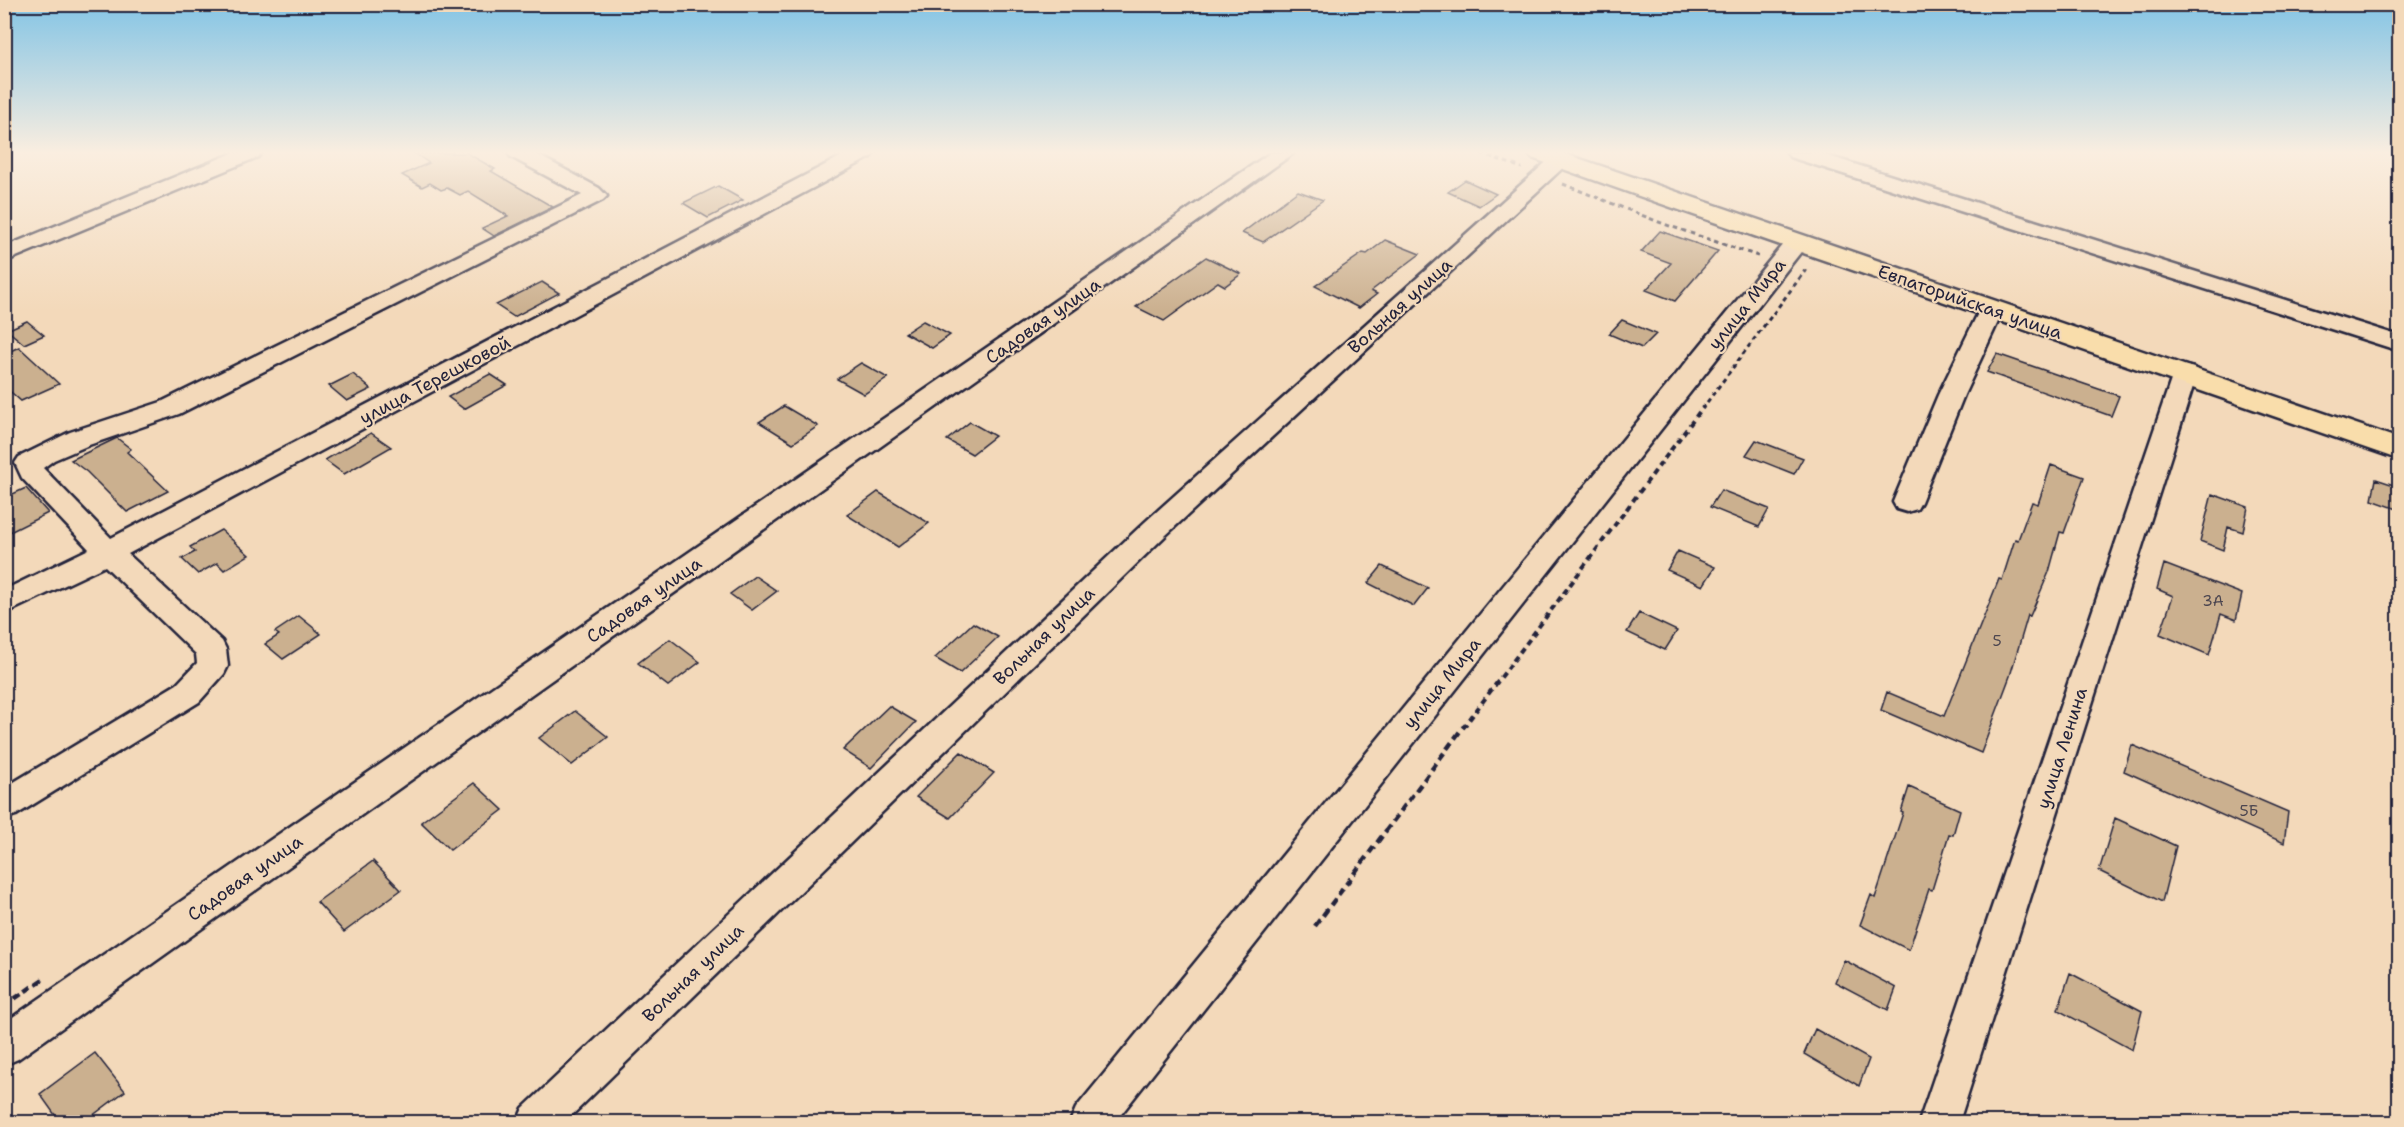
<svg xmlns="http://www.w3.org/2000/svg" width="2404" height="1127" viewBox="0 0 2404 1127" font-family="'Shantell Sans',sans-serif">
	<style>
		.building { fill: #cbb08f; stroke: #22223b; stroke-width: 1.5 }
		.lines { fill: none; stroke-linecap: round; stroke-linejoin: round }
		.minor-casing { stroke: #22223b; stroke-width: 5 }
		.major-casing { stroke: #22223b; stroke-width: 5 }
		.path-far2 { stroke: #22223b; stroke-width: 3; stroke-dasharray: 4.5 4; stroke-linecap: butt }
		.path-far1 { stroke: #22223b; stroke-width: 4; stroke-dasharray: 6 4.5; stroke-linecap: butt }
		.path { stroke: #22223b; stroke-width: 4.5; stroke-dasharray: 8 5; stroke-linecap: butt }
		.minor { fill: #f3d9ba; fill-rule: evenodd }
		.major { fill: #f9ddab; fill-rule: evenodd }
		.labels { text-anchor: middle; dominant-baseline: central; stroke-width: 4.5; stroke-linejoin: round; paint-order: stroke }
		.number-label { font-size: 15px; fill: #4c4650 }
		.street-label { font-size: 18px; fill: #22223b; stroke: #f3d9ba }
	</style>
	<rect width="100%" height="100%" fill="#f3d9ba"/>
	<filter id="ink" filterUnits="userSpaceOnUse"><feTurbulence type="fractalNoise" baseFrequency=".0167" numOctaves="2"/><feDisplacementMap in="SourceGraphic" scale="12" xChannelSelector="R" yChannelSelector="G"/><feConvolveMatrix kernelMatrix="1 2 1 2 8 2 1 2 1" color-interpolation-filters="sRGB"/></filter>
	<g filter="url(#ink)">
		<path class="building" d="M414,153h53l28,16 -4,2 62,36 -59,29 -12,-8 26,-12 -40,-25 -8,4 -13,-7 -6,2 -11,-7 -8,4 -20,-12 27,-12z
			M1465,180l31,14 -17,12 -31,-14z
			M718,186l25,14 -35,18 -25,-15z
			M1298,191l25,9 -60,42 -21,-9z
			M1660,231l58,20 -43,50 -29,-11 25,-27 -30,-11z
			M1385,240l35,14 -49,37 6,3 -18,14 -44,-22 48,-33 4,1z
			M1206,257l35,17 -16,12 -7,-4 -54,39 -28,-14z
			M542,282l17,11 -45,24 -18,-12z
			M1622,320l34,14 -14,14 -33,-14z
			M27,321l17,14 -20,9 -17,-14z
			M923,321l27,14 -18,13 -27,-15z
			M19,347l40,37 -38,17 -17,-15v-32z
			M1997,354l122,42 -8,20 -124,-44z
			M861,363l27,15 -24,16 -27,-15z
			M353,374l18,15 -24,12 -18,-15z
			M490,374l17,11 -43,24 -16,-12z
			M784,406l34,20 -25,17 -34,-21z
			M970,422l25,14 -23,18 -25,-14z
			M371,433l20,14 -47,27 -19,-14z
			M117,438l14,11 -4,3 41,39 -41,21 -40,-40 -16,-12z
			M1756,440l47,18 -9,16 -48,-19z
			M2051,465l33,12 -20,56 -4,-1 -11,40 -19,44 -2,-1 -18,61 -29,77 -100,-43 6,-18 57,24 55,-137 3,1 13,-41 3,1 14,-38 6,2z
			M2376,479l24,8v23l-28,-10z
			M26,488l22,25 -44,22v-37z
			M1721,490l48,19 -10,18 -49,-20z
			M878,492l51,31 -31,24 -51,-32z
			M2212,494l36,13 -5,25 -15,-5 -5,23 -23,-9z
			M221,530l28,25 -25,15 -7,-7 -19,11 -16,-15 13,-7 -5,-5z
			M1678,551l37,16 -12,19 -36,-16z
			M2164,564l78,30 -6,26 -15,-6 -12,41 -49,-21 13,-38 -16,-7z
			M1382,566l46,22 -14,18 -46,-23z
			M755,576l22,15 -25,19 -22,-16z
			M1639,613l38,18 -12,19 -38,-18z
			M299,616l22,18 -38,25 -18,-15 14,-9 -4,-3z
			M973,623l25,14 -38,36 -25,-15z
			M670,639l30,23 -32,24 -30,-23z
			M889,706l27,16 -45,46 -28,-18z
			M575,711l33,26 -36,28 -33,-27z
			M2132,745l156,67 -4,31 -160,-72z
			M961,752l33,21 -44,45 -34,-21z
			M474,783l29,27 -53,40 -29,-28z
			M1909,787l51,23 -7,25 -4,-1 -17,56 -3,-1 -20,61 -49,-25 11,-30 4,3 28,-85 -2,-1z
			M2115,818l61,28 -14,56 -63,-31z
			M373,861l28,29 -57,42 -27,-30z
			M1844,960l52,28 -8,22 -53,-28z
			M2070,973l72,38 -10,39 -74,-40z
			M1815,1029l54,30 -10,27 -55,-32z
			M95,1053l30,38 -41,31h-24l-20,-28z"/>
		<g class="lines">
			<defs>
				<path id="minor" d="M233,153h28l-3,4 -254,105v-15z
					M508,153h26l65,35 8,8 -4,4 -424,214 -90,31 -35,15 -11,8 68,70 737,-385h26l-3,4 -743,397 94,87 4,8 2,17 -4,8 -25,28 -183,113 -12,4v-31l173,-104 20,-21 -1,-9 -91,-88 -101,48v-24l85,-41 -67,-71 -7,-15 4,-6 51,-25 91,-30 421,-207 -71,-38z
					M1270,153h24l-1276,906 -14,6v-42z
					M1787,153h32l581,183v15l-610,-194z
					M1560,154l7,2 3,4 -3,4 -402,372 -600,586h-48l6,-14 622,-586 408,-366z
					M1796,236l8,2 3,5 -3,5 -689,874h-45l6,-14 712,-870z
					M1992,302l8,2 4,5 -40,86 -43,107 -4,7 -10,3 -10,-3 -4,-7 45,-107 42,-86 4,-5z
					M2185,366l9,2 3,6 -238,748h-40l254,-748 3,-6z"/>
				<path id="major" d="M1528,153h35l837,286v21l-761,-264 -107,-38z"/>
			</defs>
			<use href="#minor" class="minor-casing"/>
			<use href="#major" class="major-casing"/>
			<path class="path-far2" d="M1481,153l41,15
				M1563,184l101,40 94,32
				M1702,409l103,-138 -5,-1"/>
			<path class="path-far1" d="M1463,728l240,-321"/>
			<path class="path" d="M1315,926l149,-200
				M4,1006l42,-29"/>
			<use href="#minor" class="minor"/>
			<use href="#major" class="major"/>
		</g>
	</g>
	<linearGradient id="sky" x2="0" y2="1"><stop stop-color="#83c4e5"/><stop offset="0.49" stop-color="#faeee0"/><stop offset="1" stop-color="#faeee0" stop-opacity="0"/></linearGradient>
	<rect width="2404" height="311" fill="url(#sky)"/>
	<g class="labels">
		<g class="number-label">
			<text x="2213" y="601">3А</text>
			<text x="1997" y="641">5</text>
			<text x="2249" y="811">5Б</text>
		</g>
		<g class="street-label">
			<text transform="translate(1970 302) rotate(19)">Евпаторийская улица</text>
			<text transform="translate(1747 304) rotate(-51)">улица Мира</text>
			<text transform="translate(1400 306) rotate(-42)">Вольная улица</text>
			<text transform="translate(1043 321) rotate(-35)">Садовая улица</text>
			<text transform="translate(435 380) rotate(-28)">улица Терешковой</text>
			<text transform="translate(644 600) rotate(-35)">Садовая улица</text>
			<text transform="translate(1044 636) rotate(-44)">Вольная улица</text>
			<text transform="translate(1442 683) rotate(-51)">улица Мира</text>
			<text transform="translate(2062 748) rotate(-72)">улица Ленина</text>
			<text transform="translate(245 878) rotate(-35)">Садовая улица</text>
			<text transform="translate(693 973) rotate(-44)">Вольная улица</text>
		</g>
	</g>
	<rect width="2404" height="1127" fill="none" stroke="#f3d9ba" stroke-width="24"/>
	<rect x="12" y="12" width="2380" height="1103" fill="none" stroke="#22223b" stroke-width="2" filter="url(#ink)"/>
</svg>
